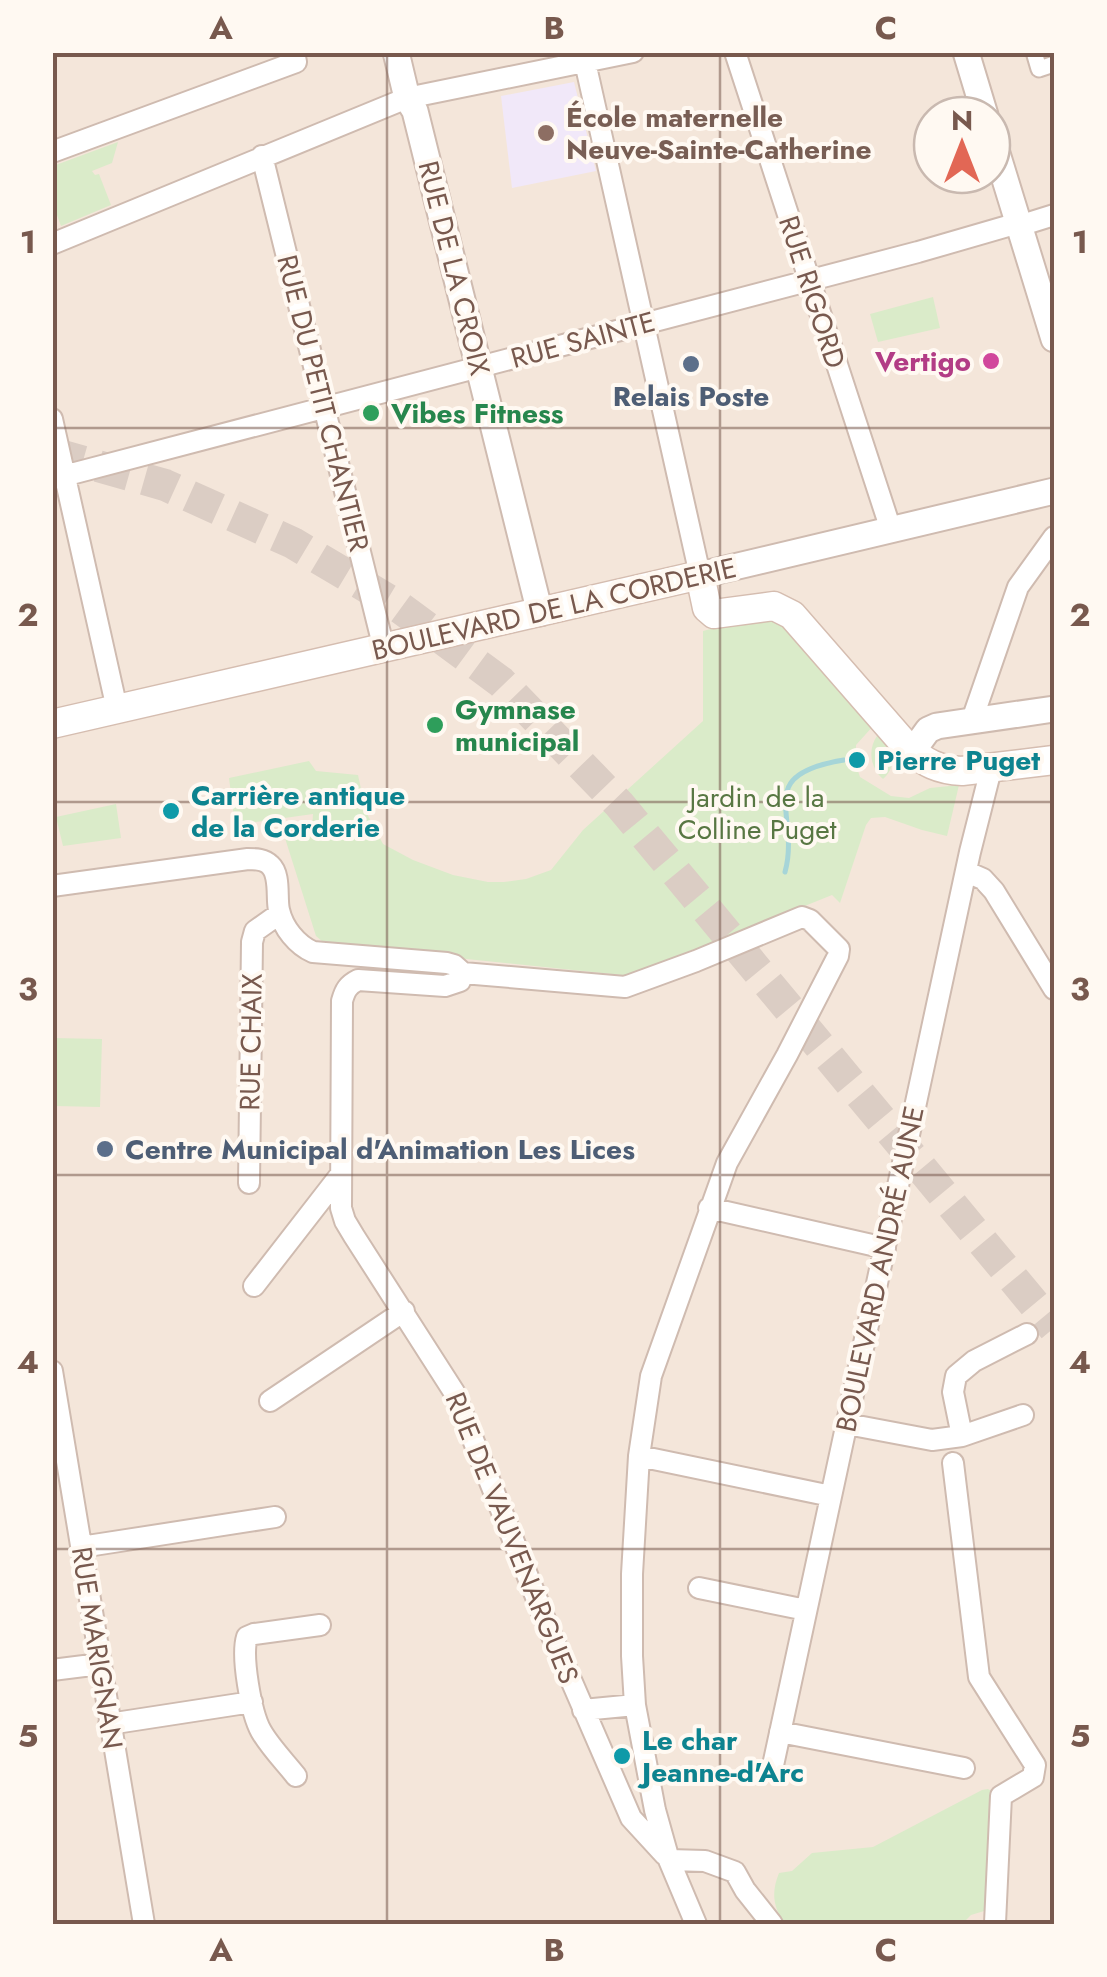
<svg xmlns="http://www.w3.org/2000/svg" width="1107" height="1977" viewBox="0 0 1107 1977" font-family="Jost,sans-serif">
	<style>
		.residential { fill: #f4e6da; fill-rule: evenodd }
		.education { fill: #f1e8f9 }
		.green { fill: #daebc9 }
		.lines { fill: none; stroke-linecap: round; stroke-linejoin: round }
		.stream { stroke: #a6d5d8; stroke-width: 5 }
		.trunk-tunnel { stroke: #dbcdc4; stroke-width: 32; stroke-dasharray: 32 16; stroke-linecap: butt }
		.pedestrian-casing { stroke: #cfbbb0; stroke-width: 19 }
		.minor-casing { stroke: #cfbbb0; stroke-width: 24 }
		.tertiary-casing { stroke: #cfbbb0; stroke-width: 29 }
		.secondary-casing { stroke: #d5bdb0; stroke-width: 31 }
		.pedestrian { stroke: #fff; stroke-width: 15 }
		.minor { stroke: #fff; stroke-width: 20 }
		.tertiary { stroke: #fff; stroke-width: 25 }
		.secondary { stroke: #fff; stroke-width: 28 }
		.grid { fill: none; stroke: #78594e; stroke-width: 2.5; stroke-opacity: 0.55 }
		.education-dot { fill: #8d6e63; stroke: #fff9f2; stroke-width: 4 }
		.hotel-dot { fill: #d1479c; stroke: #fff9f2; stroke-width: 4 }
		.service-dot { fill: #5c6f8a; stroke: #fff9f2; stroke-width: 4 }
		.leisure-dot { fill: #2e9e5b; stroke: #fff9f2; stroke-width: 4 }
		.culture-dot { fill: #0f9aa8; stroke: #fff9f2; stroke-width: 4 }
		.labels { text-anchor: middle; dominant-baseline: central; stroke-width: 8; stroke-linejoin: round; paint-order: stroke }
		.education-label { font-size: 28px; font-weight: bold; fill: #785e54; stroke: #fff9f2; text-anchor: start }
		.street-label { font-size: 28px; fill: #78594e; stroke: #fff9f2 }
		.hotel-label { font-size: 28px; font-weight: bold; fill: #b23c85; stroke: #fff9f2; text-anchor: end }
		.service-label { font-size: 28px; font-weight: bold; fill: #4e5e75; stroke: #fff9f2 }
		.leisure-label { font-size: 28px; font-weight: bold; fill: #27864d; stroke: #fff9f2; text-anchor: start }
		.culture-label { font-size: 28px; font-weight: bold; fill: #0d838f; stroke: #fff9f2; text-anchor: start }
		.park-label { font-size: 28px; fill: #587743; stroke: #fff9f2 }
		.neatline { fill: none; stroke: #78594e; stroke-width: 4 }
		.grid-label { font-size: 32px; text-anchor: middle; font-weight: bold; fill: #78594e }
	</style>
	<rect width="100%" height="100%" fill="#fcf4ec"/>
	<path class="residential" d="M53,53h1001v1871h-1001zM932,115h60v60h-60z"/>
	<path class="education" d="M574,82l22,89 -84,17 -11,-92z"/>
	<path class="green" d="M118,142l-6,21 -20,8 3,4 4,-1 12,31 -50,21 -8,-22v-38z
		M933,297l7,31 -62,14 -8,-28z
		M761,616h14l99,109 -18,20v20l4,12 31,19 18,2 21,-10 29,-3 -12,51 -25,-6 -37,-13 -14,1 -5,7 -26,78 -8,-8 -201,81 -290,-30 -17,-3 -8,-7 -32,-101 28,-5 1,-16 -78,11 -6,-47 80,-17 7,10 42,4 8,37 17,32 30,16 40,15 35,7h16l22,-3 25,-9 32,-40 120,-109v-90z
		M877,736h3c12,14 18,30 3,43 -12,-10 -16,-29 -6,-43z
		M116,804l5,34 -58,8 -7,-29z
		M53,1038l49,1 -2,68 -45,-1 -3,-24z
		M988,1789l3,2 5,12 -9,97 -3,11 -13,4 -9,9h-177c-12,-17 -14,-31 -6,-51l13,-2 20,-18 61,-6 109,-57z"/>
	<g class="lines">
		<path class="stream" d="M785,872c16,-58 -34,-97 59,-112"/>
		<path class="trunk-tunnel" d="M52,453l113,32 128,58 102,61 106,78 118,122 435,524"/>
		<defs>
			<path id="pedestrian" d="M1034,52l5,17 15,-5"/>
			<path id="minor" d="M735,52l156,478
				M585,62l115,513
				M52,152l244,-90 -2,-10
				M262,156l122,493
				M52,244l355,-146 226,-46
				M52,419l65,290
				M52,479l866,-227 100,-29 4,2 32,-10
				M972,720l46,-133 36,-50
				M967,872l16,7 11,12 60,98
				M52,886l196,-27c8,0 16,0 22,6 11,10 6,32 9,45 4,18 18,35 34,42l134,11 7,2 9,8
				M463,973l162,14 71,-26 106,-44 8,3 29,29 -1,7 -51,99 -60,108 -76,213 -12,80 -7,118v82l3,49 20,105 14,50 27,64
				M463,973l-3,8 -15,5 -87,-6c-10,5 -13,10 -16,21l-1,207 4,13 9,15 100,156 94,235 83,191 34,37
				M249,1183l3,-241 3,-11 24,-17
				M709,1208l176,40
				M254,1286l87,-112
				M52,1371l92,553
				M270,1401l134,-90
				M847,1424l85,16 30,-4 61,-21
				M962,1436l-9,-44 3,-16 18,-15 53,-27
				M639,1456l192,40
				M953,1463l26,214 56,88 -2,12 -32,19 -6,127
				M81,1547l194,-30
				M699,1588l107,22
				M52,1670l48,-6
				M583,1710l52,-5
				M109,1724l143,-22
				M780,1732l184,36
				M772,1770l198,-918 21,-83
				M296,1776c-11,-14 -26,-29 -35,-45 -10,-18 -20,-75 -14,-94l7,-3 66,-9
				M669,1860l36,1 30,11 10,18 27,34"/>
			<path id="tertiary" d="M396,52l11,46 8,13 125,502
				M966,52l19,63
				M992,137l62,202
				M700,575l354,-84
				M912,752l16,-22 9,-4 117,-17"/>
			<path id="secondary" d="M52,724l648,-149 7,33 7,6 60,-8 18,9 116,133c17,15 31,22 54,23l92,-11"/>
		</defs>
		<use href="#pedestrian" class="pedestrian-casing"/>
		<use href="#minor" class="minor-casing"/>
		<use href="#tertiary" class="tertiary-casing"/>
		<use href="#secondary" class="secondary-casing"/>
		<use href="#pedestrian" class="pedestrian"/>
		<use href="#minor" class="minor"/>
		<use href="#tertiary" class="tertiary"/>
		<use href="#secondary" class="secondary"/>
	</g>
	<path class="grid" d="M387,52v1872M720,52v1872M52,428h1002M52,802h1002M52,1175h1002M52,1549h1002"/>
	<circle class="education-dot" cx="546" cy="133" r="10"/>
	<circle class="hotel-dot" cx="991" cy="361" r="10"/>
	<g class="service-dot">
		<circle cx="691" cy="364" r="10"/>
		<circle cx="105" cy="1149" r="10"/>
	</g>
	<g class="leisure-dot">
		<circle cx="371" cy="413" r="10"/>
		<circle cx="435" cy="725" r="10"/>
	</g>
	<g class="culture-dot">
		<circle cx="857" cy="760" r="10"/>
		<circle cx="171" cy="811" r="10"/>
		<circle cx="622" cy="1756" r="10"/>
	</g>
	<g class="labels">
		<g class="education-label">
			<text x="566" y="117">École maternelle<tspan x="566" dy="32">Neuve-Sainte-Catherine</tspan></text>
		</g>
		<g class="street-label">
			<text transform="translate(454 268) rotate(76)">RUE DE LA CROIX</text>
			<text transform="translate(812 292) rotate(72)">RUE RIGORD</text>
			<text transform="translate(583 340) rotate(-15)">RUE SAINTE</text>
			<text transform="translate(323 403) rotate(76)">RUE DU PETIT CHANTIER</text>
			<text transform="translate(554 609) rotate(-13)">BOULEVARD DE LA CORDERIE</text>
			<text transform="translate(251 1042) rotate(-89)">RUE CHAIX</text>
			<text transform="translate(880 1269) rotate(-78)">BOULEVARD ANDRÉ AUNE</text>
			<text transform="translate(512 1538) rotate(68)">RUE DE VAUVENARGUES</text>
			<text transform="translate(97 1648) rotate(81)">RUE MARIGNAN</text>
		</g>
		<g class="hotel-label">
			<text x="971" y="361">Vertigo</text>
		</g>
		<g class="service-label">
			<text x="691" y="396">Relais Poste</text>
			<text x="125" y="1149" text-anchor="start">Centre Municipal d'Animation Les Lices</text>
		</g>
		<g class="leisure-label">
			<text x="391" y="413">Vibes Fitness</text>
			<text x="455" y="709">Gymnase<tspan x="455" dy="32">municipal</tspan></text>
		</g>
		<g class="culture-label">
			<text x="877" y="760">Pierre Puget</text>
			<text x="191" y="795">Carrière antique<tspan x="191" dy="32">de la Corderie</tspan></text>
			<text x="642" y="1740">Le char<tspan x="642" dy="32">Jeanne-d'Arc</tspan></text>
		</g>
		<g class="park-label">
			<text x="757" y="797">Jardin de la<tspan x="757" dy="32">Colline Puget</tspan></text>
		</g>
	</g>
	<rect width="1107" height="1977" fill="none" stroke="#fff9f2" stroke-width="110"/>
	<g transform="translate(962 145)"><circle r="48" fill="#fff9f2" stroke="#c9b9b0" stroke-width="2.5"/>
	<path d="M0-8L18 38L0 25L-18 38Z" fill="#e26755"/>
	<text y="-15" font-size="28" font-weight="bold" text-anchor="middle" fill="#78594e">N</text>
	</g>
	<rect x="55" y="55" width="997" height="1867" class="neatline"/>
	<g class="grid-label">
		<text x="221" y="39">A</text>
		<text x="554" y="39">B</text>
		<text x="886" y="39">C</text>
		<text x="28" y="253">1</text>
		<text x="1080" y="253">1</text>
		<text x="28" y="626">2</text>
		<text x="1080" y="626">2</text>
		<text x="28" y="1000">3</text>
		<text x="1080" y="1000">3</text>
		<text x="28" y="1373">4</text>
		<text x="1080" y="1373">4</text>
		<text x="28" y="1747">5</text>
		<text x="1080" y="1747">5</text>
		<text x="221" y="1961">A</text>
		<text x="554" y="1961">B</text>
		<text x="886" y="1961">C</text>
	</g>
</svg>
